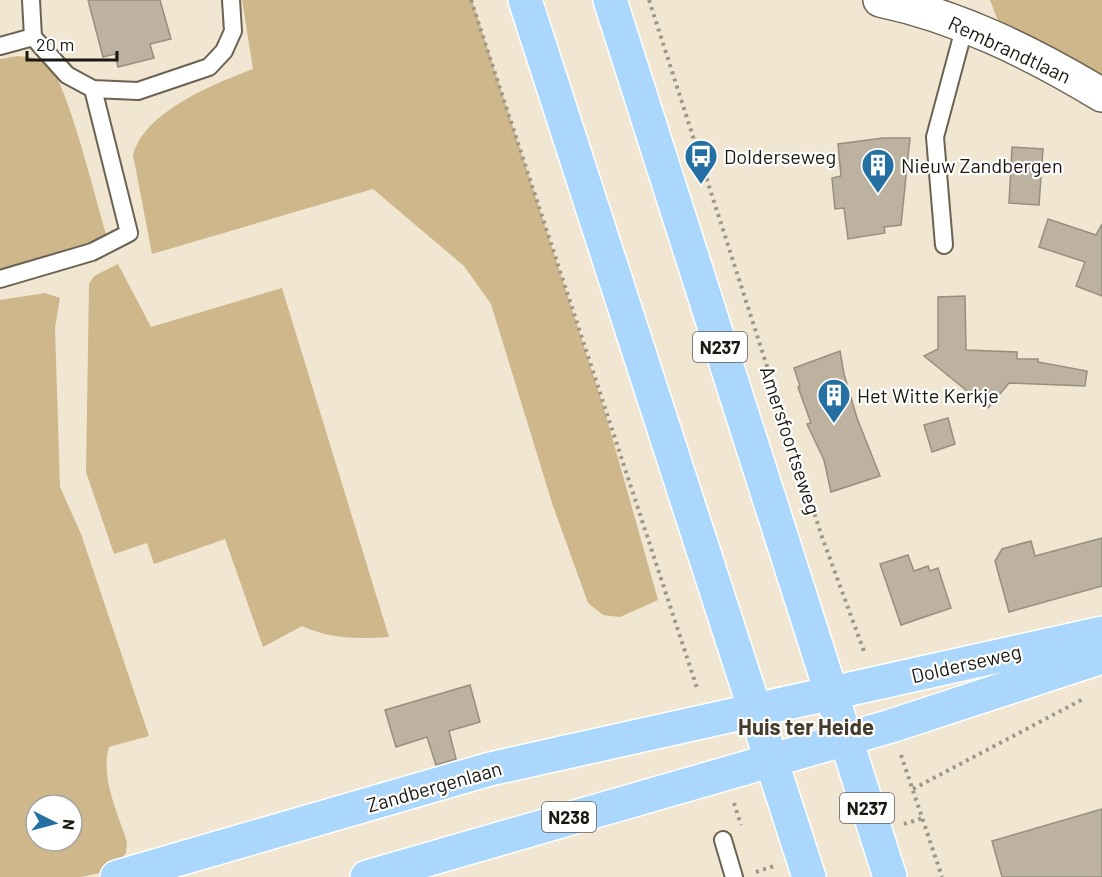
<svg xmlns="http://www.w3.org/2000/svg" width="1102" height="877" viewBox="0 0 1102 877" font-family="Barlow,sans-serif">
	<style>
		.green { fill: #ceb78a; fill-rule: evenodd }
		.building { fill: #bcb29f; stroke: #978e7c; stroke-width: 1.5 }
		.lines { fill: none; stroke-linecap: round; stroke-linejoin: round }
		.service-casing { stroke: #6b6251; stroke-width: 20 }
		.minor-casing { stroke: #6b6251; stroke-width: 36 }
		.primary-casing { stroke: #fff; stroke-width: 36 }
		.path { stroke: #9e9788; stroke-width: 4; stroke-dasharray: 3 4.5; stroke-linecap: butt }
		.service { stroke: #fff; stroke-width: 16 }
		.minor { stroke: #fff; stroke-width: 33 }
		.primary { stroke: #aad7fb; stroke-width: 33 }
		.labels { text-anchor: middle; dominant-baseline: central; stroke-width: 4.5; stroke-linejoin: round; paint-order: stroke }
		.shield { fill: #fff; stroke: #5f5d58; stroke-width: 1.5 }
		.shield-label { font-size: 18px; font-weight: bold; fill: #1b1811 }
		.street-label { font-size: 20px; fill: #1b1811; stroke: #fff }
		.poi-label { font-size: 20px; fill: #1b1811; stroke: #fff; text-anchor: start }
		.quarter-label { font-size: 22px; font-weight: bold; fill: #453c2c; stroke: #fff }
	</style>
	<rect width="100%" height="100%" fill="#f0e6d2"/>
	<path class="green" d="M242,0h230l131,405 55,195 -38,17 -17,-2 -15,-12 -35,-97 -62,-202 -27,-38 -91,-77 -221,65 -19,-99c12,-44 81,-71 120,-86z
		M990,0h112v78l-102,-52z
		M18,56c11,1 23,2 31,10 18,16 48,138 57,168l-10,8 -96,27v-210z
		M118,264l33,63 131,-39 107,349c-30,2 -59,2 -87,-11l-39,21 -38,-108 -71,25 -7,-21 -33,11 -28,-82 3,-188 5,-8z
		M45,293l15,5 -5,30 5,159 21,47 68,202 -40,11c-9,30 9,66 18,95l-1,11 -13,17 -32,7h-81v-577zM36,805h36v36h-36z"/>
	<path class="building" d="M88,0h72l11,39 -21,5 4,14 -36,9 -3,-13 -12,3z
		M883,138h27l-9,87 -17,2 1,6 -37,6 -4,-31 -9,1 -3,-31 9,-2 -3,-32z
		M1012,147l31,2 -4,56 -30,-2z
		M1048,219l48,16 6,-11v72l-26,-10 9,-24 -46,-15z
		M965,296l1,54 51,2v7h21v3l49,9 -2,15 -76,-3 -21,25 -64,-52 14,-7v-52z
		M840,351l4,23 13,44 23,58 -49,16 -7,-32 -17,-36 4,-1 -13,-36 2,-1 -6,-18z
		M948,418l7,26 -23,8 -8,-27z
		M1102,538v48l-93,26 -14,-51 7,-12 29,-8 4,15z
		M908,555l6,16 14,-5 2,5 8,-3 13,40 -50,17 -21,-61z
		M470,685l10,37 -31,9 7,28 -20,6 -9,-28 -31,10 -11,-37z
		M1102,809v68h-100l-10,-36z"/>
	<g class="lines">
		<defs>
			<path id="service" d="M31,0l2,37 34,38 26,14 45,2 71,-24 15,-16 9,-20 -2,-31
				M0,46l33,-9
				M944,245l-9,-108 30,-112
				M0,279l92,-27 37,-19 -36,-144
				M723,840l11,37"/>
			<path id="minor" d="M880,0c80,17 152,53 222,95"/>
			<path id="primary" d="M525,0l284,877
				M610,0l280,877
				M117,877l373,-108 612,-136
				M367,877l524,-151 211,-69"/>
		</defs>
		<use href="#service" class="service-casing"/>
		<use href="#minor" class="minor-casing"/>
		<use href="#primary" class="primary-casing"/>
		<path class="path" d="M471,0l227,691
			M649,0l173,537 43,117
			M901,755l41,122
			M913,789l172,-91
			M734,803l7,22
			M904,824l19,-6
			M756,872l18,-6"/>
		<use href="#service" class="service"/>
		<use href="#minor" class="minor"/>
		<use href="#primary" class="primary"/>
	</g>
	<defs>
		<symbol id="bus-pin" viewBox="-11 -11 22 30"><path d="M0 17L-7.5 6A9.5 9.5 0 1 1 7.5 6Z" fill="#2470a3" stroke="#fff"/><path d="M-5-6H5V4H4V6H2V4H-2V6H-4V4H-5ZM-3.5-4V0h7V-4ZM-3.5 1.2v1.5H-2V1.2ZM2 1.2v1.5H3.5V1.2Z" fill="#fff"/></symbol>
		<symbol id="building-pin" viewBox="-11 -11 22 30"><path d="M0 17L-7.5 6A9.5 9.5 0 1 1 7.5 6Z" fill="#2470a3" stroke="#fff"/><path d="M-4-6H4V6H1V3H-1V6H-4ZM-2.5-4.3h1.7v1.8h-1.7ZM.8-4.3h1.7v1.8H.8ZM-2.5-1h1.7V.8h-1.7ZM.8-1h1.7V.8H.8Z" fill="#fff"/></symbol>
	</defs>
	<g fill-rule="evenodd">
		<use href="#bus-pin" x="682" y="137" width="38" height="52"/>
		<use href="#building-pin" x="859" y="146" width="38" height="52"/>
		<use href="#building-pin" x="815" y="376" width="38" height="52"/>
	</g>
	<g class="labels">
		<g class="shield">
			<rect x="693" y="332" width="54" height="30" rx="4.5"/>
			<rect x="840" y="793" width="54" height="30" rx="4.5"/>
			<rect x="542" y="802" width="54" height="30" rx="4.5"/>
		</g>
		<g class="shield-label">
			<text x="720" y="347">N237</text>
			<text x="867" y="808">N237</text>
			<text x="569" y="817">N238</text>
		</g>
		<g class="street-label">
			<text transform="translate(1010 49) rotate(25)">Rembrandtlaan</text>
			<text transform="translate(791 440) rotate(72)">Amersfoortseweg</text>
			<text transform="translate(966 663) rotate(-13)">Dolderseweg</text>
			<text transform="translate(434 786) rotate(-16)">Zandbergenlaan</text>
		</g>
		<g class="poi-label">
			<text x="724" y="156">Dolderseweg</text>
			<text x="901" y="165">Nieuw Zandbergen</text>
			<text x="857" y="395">Het Witte Kerkje</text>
		</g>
		<g class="quarter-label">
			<text x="806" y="726">Huis ter Heide</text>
		</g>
	</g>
	<g transform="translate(54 823) rotate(96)"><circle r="28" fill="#ffffff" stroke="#a4a3a0" stroke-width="1.5"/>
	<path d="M0-4.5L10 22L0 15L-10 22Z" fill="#2470a3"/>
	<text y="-9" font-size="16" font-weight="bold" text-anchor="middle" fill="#1b1811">N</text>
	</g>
	<path d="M27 51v9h90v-9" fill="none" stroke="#1b1811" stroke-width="3"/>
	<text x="36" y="51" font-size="18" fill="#1b1811" stroke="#ffffff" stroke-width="4.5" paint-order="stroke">20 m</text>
</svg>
